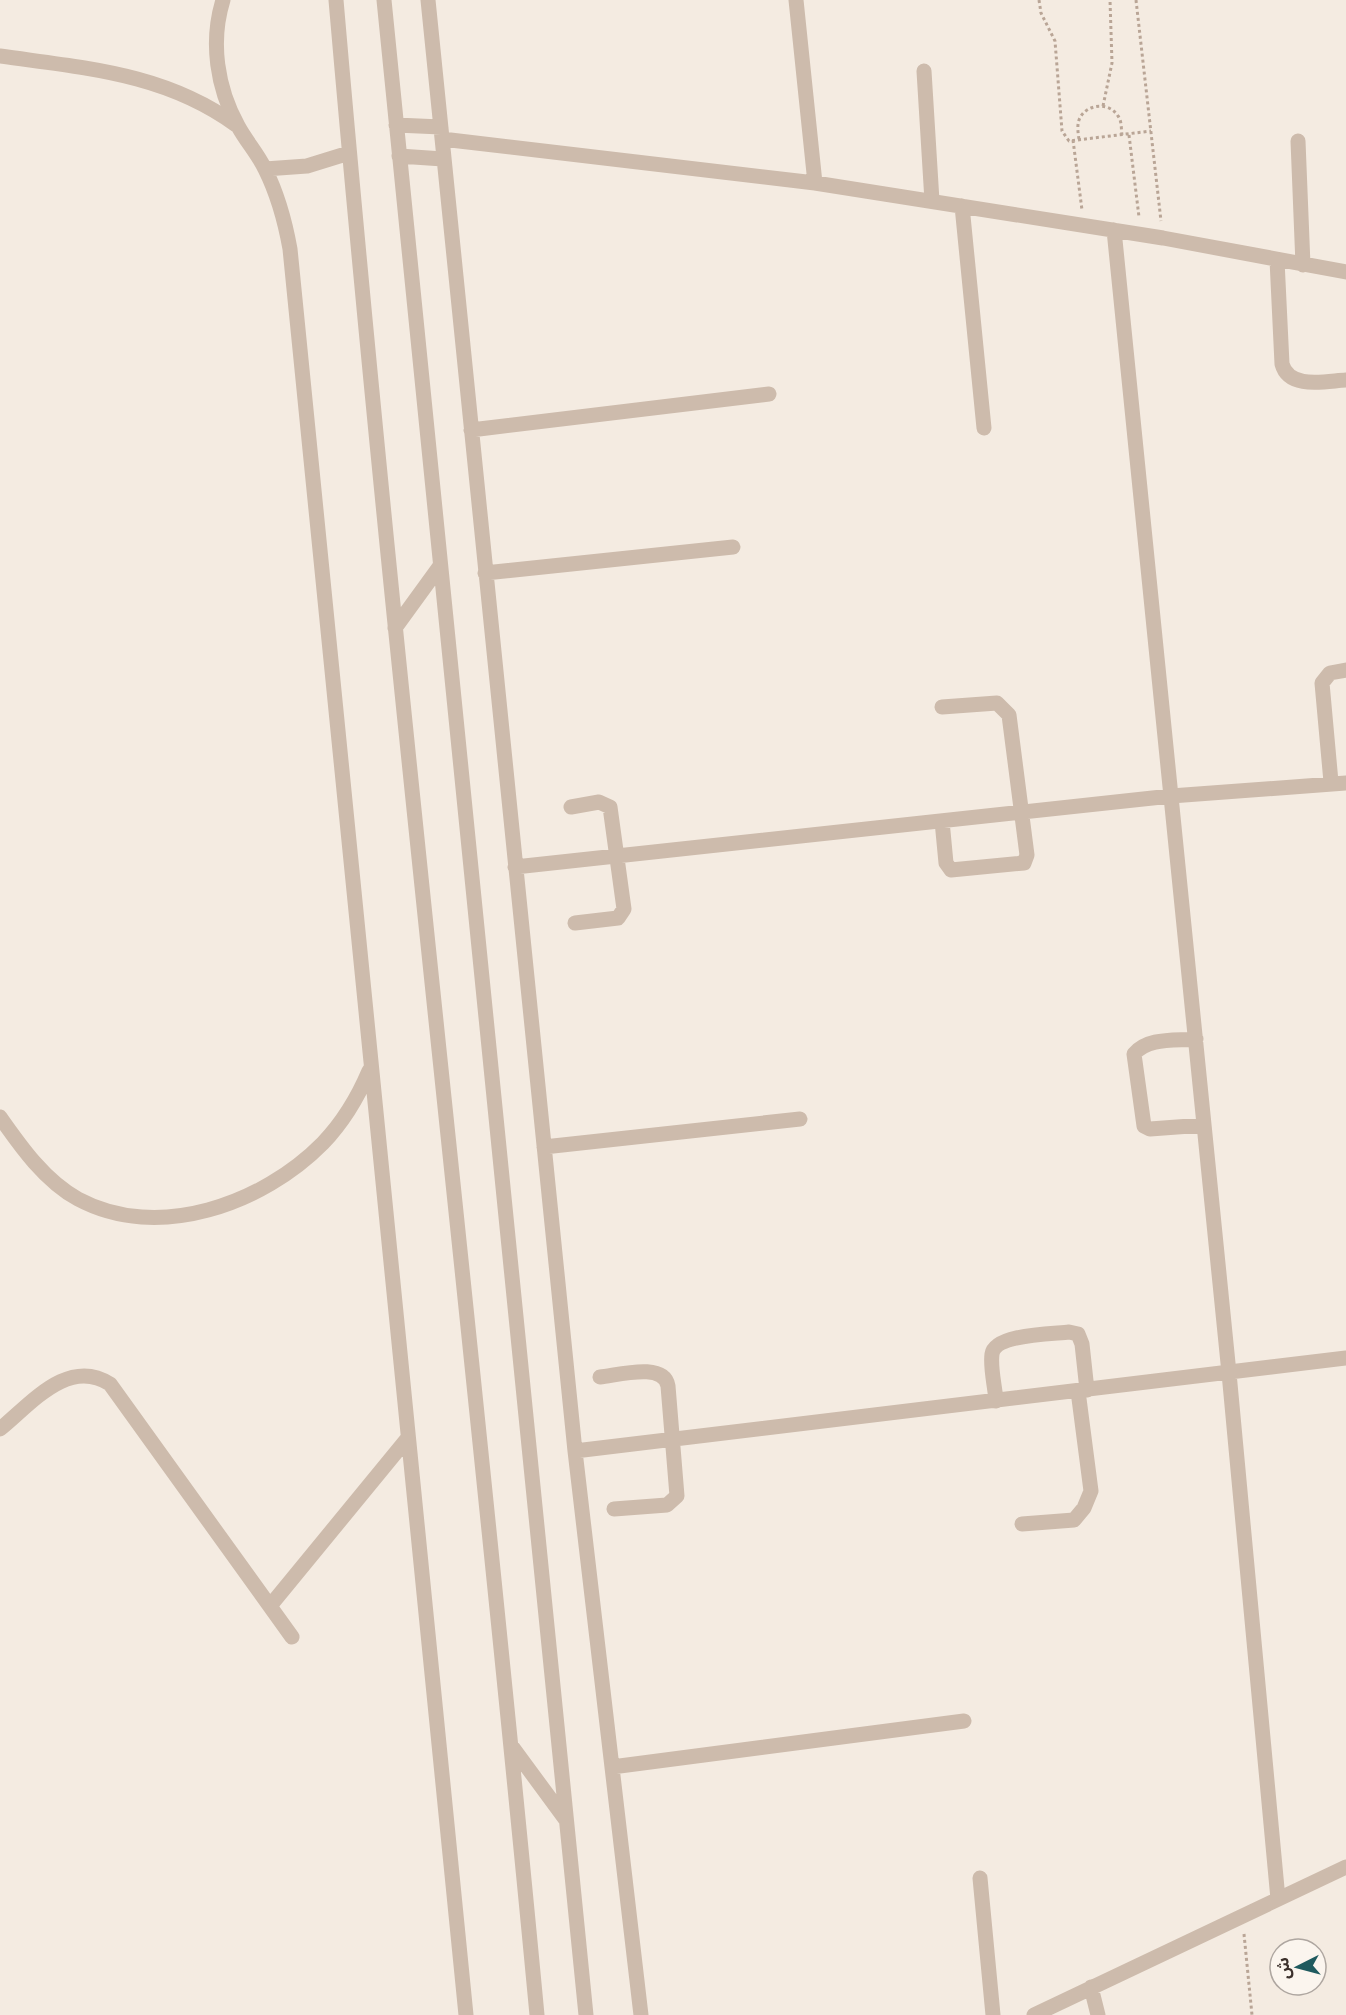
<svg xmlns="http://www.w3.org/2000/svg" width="1346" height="2015" viewBox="0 0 1346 2015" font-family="'Noto Sans','Noto Sans Arabic',sans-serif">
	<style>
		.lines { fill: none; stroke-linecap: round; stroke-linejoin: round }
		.path { stroke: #b9a596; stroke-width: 3; stroke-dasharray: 3 3; stroke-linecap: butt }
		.minor { stroke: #cdbbac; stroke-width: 15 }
	</style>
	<rect width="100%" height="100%" fill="#f4ebe1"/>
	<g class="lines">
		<path class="path" d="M1039,0l2,13 14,28 7,90 7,10 82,-10
			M1136,0l25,221
			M1103,106l9,-43 -2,-63
			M1129,135l10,82
			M1079,139c-1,-6 -2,-13 0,-19 6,-16 30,-19 39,-4 4,5 3,13 4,19
			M1073,140l9,70
			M1244,1934l8,81"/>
		<path class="minor" d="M223,0c-13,42 -6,88 15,126 8,15 20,28 27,43 13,26 20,52 25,80l176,1766
			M336,0c58,673 138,1343 201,2015
			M384,0l202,2015
			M428,0l147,1451 66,564
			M796,0l19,183
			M0,56c84,12 165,17 236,69
			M924,71l8,130
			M396,125l45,2
			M442,139l373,44 348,55 183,34
			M1298,141l5,124
			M399,156l44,3
			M265,169l42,-3 42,-13
			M962,206l22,222
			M1114,230l115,1143 49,526
			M1277,260l5,104c7,26 44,17 64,16
			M471,430l298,-36
			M485,573l248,-26
			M395,628l45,-62
			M1331,782l-9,-99 8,-10 16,-3
			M571,807l28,-5 11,5 14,102 -6,9 -43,5
			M942,821l4,42 5,7 73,-7 3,-8 -18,-140 -12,-12 -55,4
			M515,867l656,-71 175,-13
			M1196,1039c-21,2 -48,-2 -62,15l10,72 6,3 54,-4
			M0,1117c21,30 45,64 78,82 80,43 185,5 245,-56 20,-21 35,-46 46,-72
			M544,1147l256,-28
			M600,1377c19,-2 64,-15 68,9l9,110 -10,9 -53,4
			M996,1401c-1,-15 -6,-33 -4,-47 3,-20 60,-20 77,-22l9,2 4,10 5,46
			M0,1429c31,-25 68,-72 110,-45l182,253
			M575,1451l771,-93
			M1022,1524l52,-4 10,-12 7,-17 -13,-100
			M270,1606l137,-167
			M513,1748l53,72
			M612,1767l352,-46
			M980,1878l13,137
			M1091,1987l7,28
			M1034,2015l312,-148"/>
	</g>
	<g transform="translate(1298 1967) rotate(264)"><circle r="28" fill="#fbf5ee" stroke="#aea6a0" stroke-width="1.5"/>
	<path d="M0-4.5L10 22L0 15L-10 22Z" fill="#1f5a5e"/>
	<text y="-9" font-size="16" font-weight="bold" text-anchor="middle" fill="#3b302b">ش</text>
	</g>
</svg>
